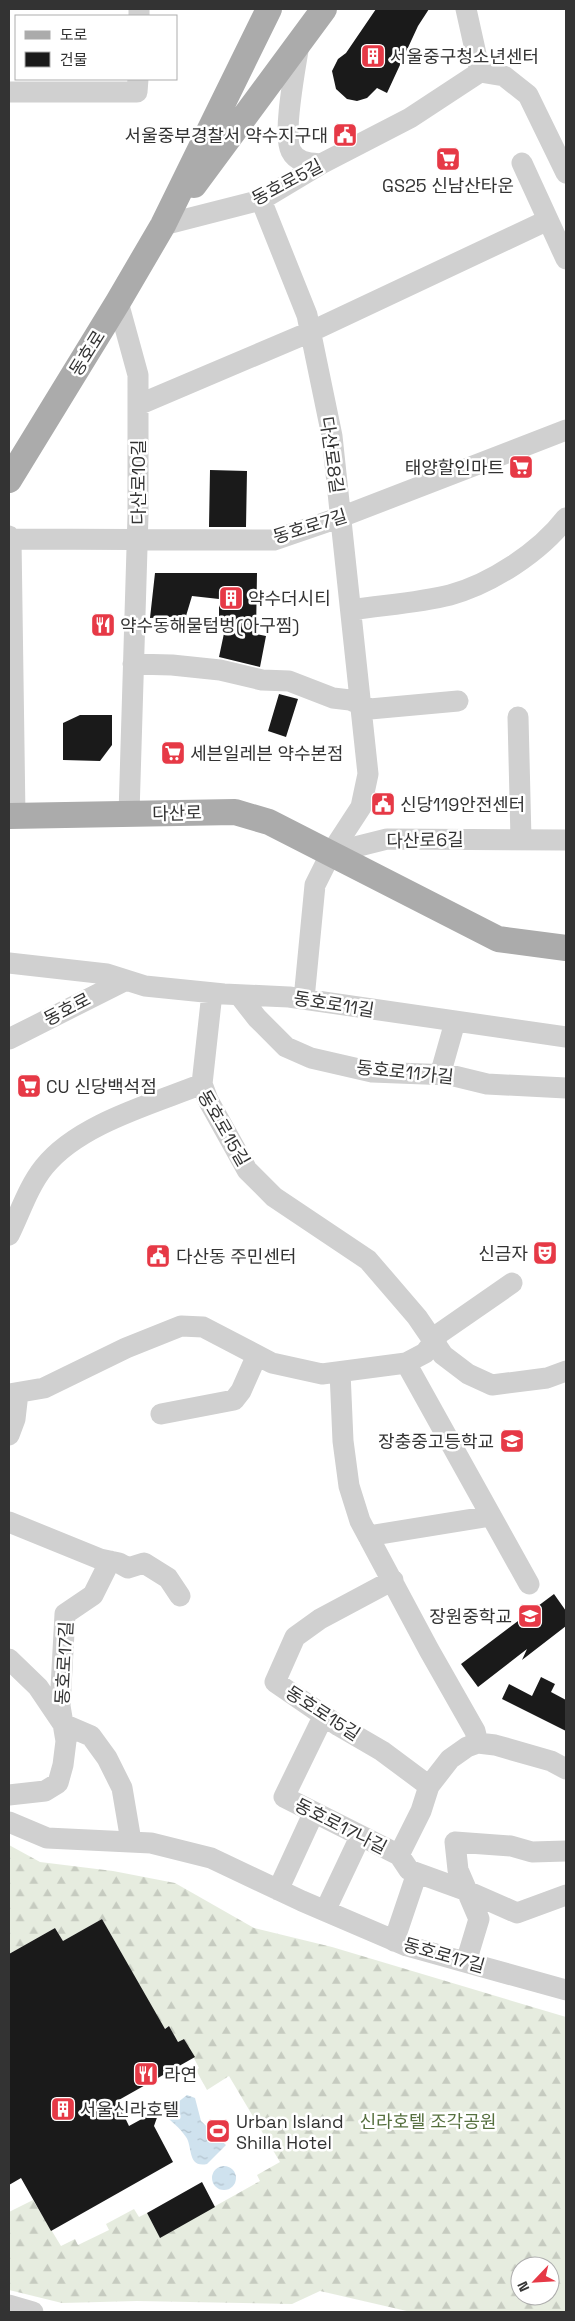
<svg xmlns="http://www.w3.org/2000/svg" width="575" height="2321" viewBox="0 0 575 2321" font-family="'Space Grotesk','Noto Sans KR',sans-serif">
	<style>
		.forest { fill: url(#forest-firs); fill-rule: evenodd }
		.water { fill: url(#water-ripples) }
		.building { fill: #1a1a1a }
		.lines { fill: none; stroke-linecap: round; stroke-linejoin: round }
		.minor { stroke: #d0d0d0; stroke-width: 21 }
		.major { stroke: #ababab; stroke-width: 26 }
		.labels { text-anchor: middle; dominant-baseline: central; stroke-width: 5; stroke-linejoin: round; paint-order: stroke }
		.poi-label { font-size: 18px; fill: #333; stroke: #fff; text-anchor: start }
		.street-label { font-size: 18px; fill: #333; stroke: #fff }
		.park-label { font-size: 18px; fill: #56703f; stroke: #fff }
	</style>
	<defs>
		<pattern id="forest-firs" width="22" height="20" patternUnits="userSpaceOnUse" patternTransform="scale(1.25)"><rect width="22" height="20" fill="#e6ecdf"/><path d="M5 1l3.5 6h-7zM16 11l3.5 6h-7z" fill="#c6cbc0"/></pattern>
		<pattern id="water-ripples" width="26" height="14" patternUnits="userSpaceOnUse" patternTransform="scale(1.25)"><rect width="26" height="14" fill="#cfe2ee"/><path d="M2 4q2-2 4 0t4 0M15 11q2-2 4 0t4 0" fill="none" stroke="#b2c2cd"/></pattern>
	</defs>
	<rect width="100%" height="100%" fill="#fff"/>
	<path class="forest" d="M9,1845l31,17 73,9 62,12 79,45 78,19 234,70v295h-155l-91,-21 -28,13 -155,-3 -75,2 -53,-13v-78l24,-12 28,46 14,-7 3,6 31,-15 -3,-6 28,-15 5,8 8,-4 13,24 100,-56 -3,-6 23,-13 -51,-86 -22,14 -11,-20 3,-2 -15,-29 -6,3 -9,-16 -5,3 -62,-110 -39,22 -8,-13 -46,26zM520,2266h30v30h-30z"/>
	<path class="water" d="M187,2095l8,3 6,23 25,24 -19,19c-20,4 -14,-17 -21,-27 -6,-9 -15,-16 -23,-23z
		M212 2178a12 12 0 1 1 24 0a12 12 0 1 1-24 0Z"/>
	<path class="building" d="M376,9h53l-11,17 -31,67 -10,-5 -10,10 -10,3 -10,-2 -11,-10 -4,-18 6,-12 8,-6z
		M210,470l37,1 -1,56h-37z
		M155,573h102l-1,61 10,2 -6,31 -41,-10 8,-38 -8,-1v-19l-27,-3 -6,20 -36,2z
		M279,694l19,5 -12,38 -18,-6z
		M80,715h32v30l-12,16 -37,-1v-37z
		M554,1594l12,17v15l-44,34 5,-11 -49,38 -17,-23z
		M541,1677l14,7 -4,8 15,8v31l-64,-32 7,-15 23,12z
		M102,1919l63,110 4,-3 9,16 6,-3 11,18 -78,44 12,25 31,-17 -6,17 19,36 -122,69 -30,-53 -12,7v-231l46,-26 8,13z
		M202,2182l13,25 -55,31 -13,-25z"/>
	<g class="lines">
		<path class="minor" d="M466,9l14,63
			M139,16v-7
			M299,44c-3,21 -17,90 -8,107 6,12 19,12 30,13
			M9,92h128l1,-13
			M522,163l44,96
			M261,200l46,115 25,121 36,338 -7,33 -30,46 -16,32 -11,114
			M163,225l98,-25 60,-36 89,-46 70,-46 24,4 24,19 38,78
			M118,302l20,73v140l-9,299
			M138,405l172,-73 238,-112
			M9,536l2,3 263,1 67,-23 225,-87
			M11,539l4,277
			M351,610c32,-5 67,-7 99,-15 41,-11 90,-43 116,-77
			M133,664l39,1 48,5 42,10 27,1 44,17 17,2 20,9 88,-8
			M518,717l3,122
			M331,853l56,-14 179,1
			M9,963l98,11 38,12 79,8 65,3 277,40
			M212,993l-10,91 6,16 39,70 27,27 94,63 49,57 26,38 25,19 24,11 55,-7 19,-7
			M239,995l18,23 29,29 25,11 61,14 78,3 37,9 79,4
			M9,1039l117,-59
			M440,1075l15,-53
			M9,1235c11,-22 19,-48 35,-68 34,-43 108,-63 158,-83
			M406,1363l123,221
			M340,1372l3,69 6,45 11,35 69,129 46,81 3,12
			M9,1394l35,-6 82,-40 55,-22 22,1 69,36 50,11 84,-11 19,-10 15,-20 72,-50
			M161,1414l73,-14 7,-9 16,-36
			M9,1435l6,-16 3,-26
			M9,1522l91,37 19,4 9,5 16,-5 24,15 12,18
			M368,1536l123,-20
			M393,1580l-73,39 -25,18 -20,45 64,44 43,25 47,35
			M9,1659l29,28 25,37 28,12 16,22 15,30 9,53
			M324,1715l-40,82 115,58 10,15 58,21 50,22 49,-18
			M9,1795l36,-4 13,-8 5,-18 3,-24 -6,-35 5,-92 28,-19 17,-34
			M9,1822l38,16 104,5 60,15 91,43 105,45 159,44
			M399,1855l22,-44 8,-25 21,-27 17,-12 11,-4 17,2 56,16 15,8
			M278,1890l36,-78
			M325,1911l35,-74
			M394,1941l23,-68
			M466,1962l13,-43 -21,-49 -3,-28 56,4 21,6 34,-1
			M9,2305l24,7"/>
		<path class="major" d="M194,185l130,-176
			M9,480l109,-178 45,-77 106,-216
			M9,816l226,-4 34,10 229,117 68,9"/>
	</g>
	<defs>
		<symbol id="building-square" viewBox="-11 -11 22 22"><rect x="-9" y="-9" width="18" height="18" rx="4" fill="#e63946" stroke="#fff"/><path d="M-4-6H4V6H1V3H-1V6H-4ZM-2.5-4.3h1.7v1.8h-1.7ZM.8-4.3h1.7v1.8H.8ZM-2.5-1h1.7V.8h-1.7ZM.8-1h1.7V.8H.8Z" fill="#fff"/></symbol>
		<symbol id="civic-square" viewBox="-11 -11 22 22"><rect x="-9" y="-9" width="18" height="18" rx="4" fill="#e63946" stroke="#fff"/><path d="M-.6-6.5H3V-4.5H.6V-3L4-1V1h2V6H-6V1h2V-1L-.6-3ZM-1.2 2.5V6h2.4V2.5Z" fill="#fff"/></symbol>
		<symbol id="supermarket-square" viewBox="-11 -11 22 22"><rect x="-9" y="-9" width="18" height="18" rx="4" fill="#e63946" stroke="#fff"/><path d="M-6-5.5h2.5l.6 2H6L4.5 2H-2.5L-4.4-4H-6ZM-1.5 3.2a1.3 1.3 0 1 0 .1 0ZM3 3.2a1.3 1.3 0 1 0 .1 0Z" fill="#fff"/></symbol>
		<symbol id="restaurant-square" viewBox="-11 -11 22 22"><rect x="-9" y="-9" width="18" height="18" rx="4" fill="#e63946" stroke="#fff"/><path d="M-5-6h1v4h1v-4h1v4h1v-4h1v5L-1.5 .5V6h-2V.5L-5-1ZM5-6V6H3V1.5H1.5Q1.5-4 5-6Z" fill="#fff"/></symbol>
		<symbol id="theatre-square" viewBox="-11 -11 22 22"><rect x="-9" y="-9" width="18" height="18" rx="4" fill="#e63946" stroke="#fff"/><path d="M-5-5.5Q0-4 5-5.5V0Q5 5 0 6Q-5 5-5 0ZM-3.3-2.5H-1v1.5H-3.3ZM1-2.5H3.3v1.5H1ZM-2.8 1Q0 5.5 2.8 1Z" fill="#fff"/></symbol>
		<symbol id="school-square" viewBox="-11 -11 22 22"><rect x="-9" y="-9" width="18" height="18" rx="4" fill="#e63946" stroke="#fff"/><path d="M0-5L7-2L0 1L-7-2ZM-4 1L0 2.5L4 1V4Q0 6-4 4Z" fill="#fff"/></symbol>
		<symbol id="stadium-square" viewBox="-11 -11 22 22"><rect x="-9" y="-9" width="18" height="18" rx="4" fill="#e63946" stroke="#fff"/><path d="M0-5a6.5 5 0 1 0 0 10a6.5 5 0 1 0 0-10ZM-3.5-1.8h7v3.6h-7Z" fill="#fff"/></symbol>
	</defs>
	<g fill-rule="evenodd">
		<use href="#building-square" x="359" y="42" width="28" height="28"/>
		<use href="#civic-square" x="331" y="121" width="28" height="28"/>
		<use href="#supermarket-square" x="434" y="145" width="28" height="28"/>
		<use href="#supermarket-square" x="507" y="453" width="28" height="28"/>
		<use href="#building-square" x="217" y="584" width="28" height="28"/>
		<use href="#restaurant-square" x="89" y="611" width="28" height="28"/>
		<use href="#supermarket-square" x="159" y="739" width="28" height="28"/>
		<use href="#civic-square" x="369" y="790" width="28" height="28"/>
		<use href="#supermarket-square" x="15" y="1072" width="28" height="28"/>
		<use href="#theatre-square" x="531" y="1239" width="28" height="28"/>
		<use href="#civic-square" x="144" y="1242" width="28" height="28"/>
		<use href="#school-square" x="498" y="1427" width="28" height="28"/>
		<use href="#school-square" x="516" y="1602" width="28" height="28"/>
		<use href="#restaurant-square" x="132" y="2060" width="28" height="28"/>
		<use href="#building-square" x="49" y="2095" width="28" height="28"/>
		<use href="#stadium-square" x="204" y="2117" width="28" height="28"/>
	</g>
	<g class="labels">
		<g class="poi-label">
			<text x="390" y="56">서울중구청소년센터</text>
			<text x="328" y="135" text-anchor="end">서울중부경찰서 약수지구대</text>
			<text x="448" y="185" text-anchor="middle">GS25 신남산타운</text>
			<text x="504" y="467" text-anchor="end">태양할인마트</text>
			<text x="248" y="598">약수더시티</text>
			<text x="120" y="625">약수동해물텀벙(아구찜)</text>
			<text x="190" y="753">세븐일레븐 약수본점</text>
			<text x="400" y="804">신당119안전센터</text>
			<text x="46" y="1086">CU 신당백석점</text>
			<text x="528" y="1253" text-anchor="end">신금자</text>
			<text x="176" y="1256">다산동 주민센터</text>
			<text x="494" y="1441" text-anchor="end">장충중고등학교</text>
			<text x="512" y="1616" text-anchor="end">장원중학교</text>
			<text x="164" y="2074">라연</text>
			<text x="80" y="2109">서울신라호텔</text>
			<text x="236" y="2121">Urban Island<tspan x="236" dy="21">Shilla Hotel</tspan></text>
		</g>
		<g class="street-label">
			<text transform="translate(287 182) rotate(-28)">동호로5길</text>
			<text transform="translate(87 353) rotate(-58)">동호로</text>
			<text transform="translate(332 455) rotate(82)">다산로8길</text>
			<text transform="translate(138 482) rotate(-90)">다산로10길</text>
			<text transform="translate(310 526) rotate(-17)">동호로7길</text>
			<text transform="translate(177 813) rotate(-1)">다산로</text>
			<text transform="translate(425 840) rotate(-1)">다산로6길</text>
			<text transform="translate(334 1004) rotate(9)">동호로11길</text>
			<text transform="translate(67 1009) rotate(-27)">동호로</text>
			<text transform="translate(405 1072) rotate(6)">동호로11가길</text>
			<text transform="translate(224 1128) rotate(60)">동호로15길</text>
			<text transform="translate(64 1663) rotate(-87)">동호로17길</text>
			<text transform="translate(323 1713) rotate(33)">동호로15길</text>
			<text transform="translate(341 1826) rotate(27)">동호로17나길</text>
			<text transform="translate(444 1955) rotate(16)">동호로17길</text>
		</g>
		<g class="park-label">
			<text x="428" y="2121">신라호텔 조각공원</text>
		</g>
	</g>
	<rect width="575" height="2321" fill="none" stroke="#333333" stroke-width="20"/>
	<rect x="15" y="15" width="162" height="65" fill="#ffffff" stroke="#adadad"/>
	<rect x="25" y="31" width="25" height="8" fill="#ababab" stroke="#adadad"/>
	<text x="60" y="40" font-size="15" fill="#333333">도로</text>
	<rect x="25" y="52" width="25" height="15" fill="#1a1a1a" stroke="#adadad"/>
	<text x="60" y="65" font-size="15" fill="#333333">건물</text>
	<g transform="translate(535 2281) rotate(245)"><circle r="24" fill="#ffffff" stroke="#adadad"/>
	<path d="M0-4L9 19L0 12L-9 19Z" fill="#e63946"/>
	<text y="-8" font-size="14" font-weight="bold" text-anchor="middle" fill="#333333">N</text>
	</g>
</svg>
